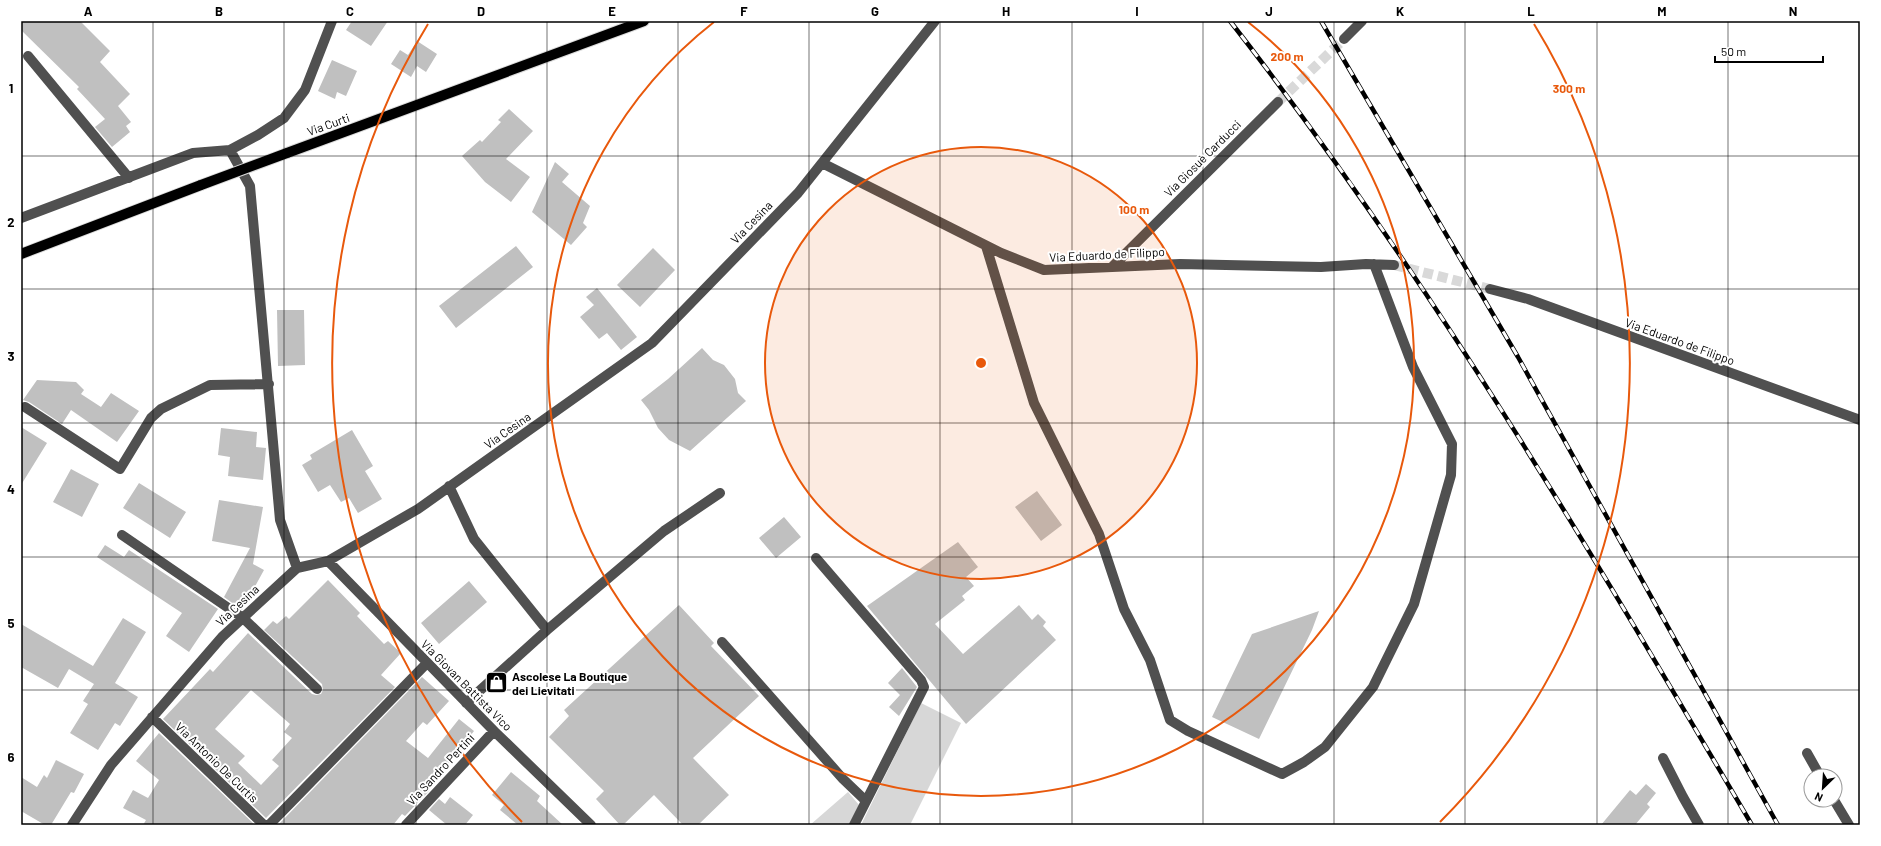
<svg xmlns="http://www.w3.org/2000/svg" width="1881" height="846" viewBox="0 0 1881 846" font-family="Barlow,sans-serif">
	<style>
		.green { fill: #d7d7d7 }
		.building { fill: #c0c0c0; fill-rule: evenodd }
		.lines { fill: none; stroke-linecap: round; stroke-linejoin: round }
		.minor-tunnel { stroke: #d9d9d9; stroke-width: 10; stroke-dasharray: 10 5; stroke-linecap: butt }
		.major-casing { stroke: #dbdbdb; stroke-width: 12 }
		.minor { stroke: #505050; stroke-width: 10 }
		.major { stroke: #000; stroke-width: 10 }
		.rail-casing { stroke: #000; stroke-width: 4.5 }
		.rail { stroke: #fff; stroke-width: 3; stroke-dasharray: 9; stroke-linecap: butt }
		.major-bridge-casing { stroke: #dbdbdb; stroke-width: 12; stroke-linecap: butt }
		.major-bridge { stroke: #000; stroke-width: 10 }
		.grid { fill: none; stroke: #000; stroke-width: 1; stroke-opacity: 0.55 }
		.ring { fill: none; stroke: #e8590c; stroke-width: 2 }
		.labels { text-anchor: middle; dominant-baseline: central; stroke-width: 4; stroke-linejoin: round; paint-order: stroke }
		.street-label { font-size: 12px; fill: #000; stroke: #fff }
		.poi-label { font-size: 12px; font-weight: bold; fill: #000; stroke: #fff; text-anchor: start }
		.centre { fill: #e8590c; stroke: #fff; stroke-width: 2 }
		.ring-label { font-size: 12px; text-anchor: middle; font-weight: bold; fill: #e8590c; stroke: #fff; stroke-width: 4; stroke-linejoin: round; paint-order: stroke }
		.neatline { fill: none; stroke: #000; stroke-width: 1.5 }
		.grid-label { font-size: 13px; text-anchor: middle; font-weight: bold; fill: #000 }
	</style>
	<rect width="100%" height="100%" fill="#fff"/>
	<path class="green" d="M921,703l40,20 -51,102h-49z
		M848,792l11,13 -10,20h-39z"/>
	<path class="building" d="M21,21h59l30,30 -10,11 30,32 -12,12 13,16 -5,4 4,6 -18,15 -17,-20 10,-8 -28,-30 2,-2 -58,-57z
		M352,21h36l-17,25 -25,-16z
		M417,41l20,13 -11,18 -9,-6 -6,11 -20,-13 9,-14 8,5z
		M332,60l25,11 -11,25 -9,-4 -2,7 -17,-8z
		M509,109l24,22 -27,28 24,18 -19,25 -26,-20 -23,-26 18,-16 2,2 19,-20 -3,-2z
		M555,162l14,12 -7,8 28,24 -7,17 4,4 -16,18 -39,-33z
		M516,246l17,21 -77,61 -17,-22z
		M653,248l22,22 -35,37 -23,-22z
		M597,288l40,49 -16,13 -14,-17 -8,6 -19,-22 14,-12 -8,-8z
		M277,310h27l1,55 -27,1z
		M702,348l11,12 11,5 11,14 3,14 8,8 -56,50 -21,-11 -11,-12 -9,-18 -8,-10 27,-21z
		M37,380l39,2 8,8 -3,4 20,13 10,-14 28,18 -22,31 -46,-32 -9,14 -33,-22 -6,-2z
		M21,427l26,16 -26,42z
		M221,428l36,4 -1,15 10,1 -3,32 -35,-4 2,-19 -12,-2z
		M352,430l21,36 -8,5 17,28 -24,14 -9,-15 -8,4 -11,-17 -12,7 -16,-27 10,-6 -2,-4z
		M71,469l28,15 -17,33 -29,-15z
		M139,483l47,29 -16,26 -47,-30z
		M1037,491l25,34 -21,16 -26,-34z
		M219,500l44,7 -10,57 11,6 -22,40 -18,-13 26,-49 -38,-7z
		M784,517l17,20 -25,21 -17,-20z
		M958,542l20,25 -12,10 8,9 -12,10 3,4 -30,24 28,30 56,-49 13,15 6,-6 8,8 -3,4 13,14 -90,84 -99,-118z
		M105,545l19,12 5,-7 89,59 -29,43 -23,-16 16,-23 -85,-56z
		M328,580l32,33 -3,3 27,28 4,-3 13,12 -20,22 14,12 -129,131 -103,-99 47,-50 3,3 35,-39 64,61 4,1 5,-1 2,-4 -1,-6 -58,-54 9,-9 4,3 9,-8 3,3zM251,690l39,34 -6,8 8,6 -20,22 7,6 -18,19 -23,-22 7,-7 -30,-27z
		M469,581l18,21 -48,42 -18,-21z
		M679,605l35,38 -3,3 48,50 -66,62 36,37 -31,30h-15l-29,-30 -31,30h-3l-24,-26 8,-8 -55,-54 20,-21 -5,-6z
		M1319,611l-7,19 -53,109 -47,-22 40,-83z
		M123,618l23,14 -31,51 23,14 -18,29 -5,-3 -17,27 -28,-17 18,-29 -5,-3 11,-17 -25,-15 -11,19 -37,-21v-43l72,42z
		M902,668l15,19 -18,29 -10,-9 11,-12 -12,-12z
		M422,677l27,24 -22,24 -4,-3 -17,19 22,17 31,-39 15,12 -46,59 1,1 -24,25 -3,-2 -9,11h-115z
		M159,733l96,92h-112l3,-5 -23,-12 10,-18 15,8 11,-18 -23,-19z
		M56,760l28,14 -10,19 -3,-1 -20,33h-6l-24,-14v-34l16,10 7,-12 3,3z
		M511,772l29,24 -3,5 26,24h-45l-18,-15 4,-5 -12,-10z
		M1646,784l10,9 -9,11 3,3 -15,18h-34l29,-35 6,5z
		M450,797l23,18 -8,10h-18l-18,-15 10,-11 6,5z"/>
	<g class="lines">
		<path class="minor-tunnel" d="M1278,102l66,-63
			M1394,265l96,24"/>
		<defs>
			<path id="major" d="M287,153l357,-132
				M21,254l180,-69"/>
		</defs>
		<use href="#major" class="major-casing"/>
		<path class="minor" d="M1344,39l18,-18
			M28,56l101,122
			M230,150l20,36 30,334 17,48
			M822,163l179,90 43,17 136,-6 141,3 45,-3 28,1
			M21,218l172,-65 37,-3 28,-15 26,-17 21,-28 27,-69
			M986,246l48,157 65,131 25,75 26,51 20,60 18,11 94,43 22,-12 21,-15 48,-60 41,-83 37,-129 1,-31 -39,-77 -39,-103
			M1112,267l166,-165
			M1490,289l38,10 332,121
			M25,407l95,62 31,-51 10,-9 49,-24 59,-1
			M449,486l25,53 73,91
			M122,535l121,83 74,71
			M816,558l105,122 3,7 -70,138
			M328,561l166,170 97,94
			M722,642l121,137 23,22
			M466,703l81,-73 117,-99 56,-38
			M152,717l112,108
			M1807,753l13,23
			M1663,758l20,39 16,28
			M1834,800l15,25
			M72,825l39,-60 111,-128 75,-69 31,-7 90,-52 234,-166 146,-150 137,-172
			M269,825l158,-162
			M406,825l88,-94"/>
		<use href="#major" class="major"/>
		<defs>
			<path id="rail" d="M1230,21c197,252 360,529 522,804
				M1321,21l197,336 260,468"/>
		</defs>
		<use href="#rail" class="rail-casing"/>
		<use href="#rail" class="rail"/>
		<defs>
			<path id="major-bridge" d="M201,185l86,-32"/>
		</defs>
		<use href="#major-bridge" class="major-bridge-casing"/>
		<use href="#major-bridge" class="major-bridge"/>
	</g>
	<path class="grid" d="M153,21v804M284,21v804M416,21v804M547,21v804M678,21v804M809,21v804M940,21v804M1072,21v804M1203,21v804M1334,21v804M1465,21v804M1597,21v804M1728,21v804M21,156h1839M21,289h1839M21,423h1839M21,557h1839M21,690h1839"/>
	<circle cx="981" cy="363" r="216" fill="#e8590c" fill-opacity=".12"/>
	<g class="ring">
		<circle cx="981" cy="363" r="216"/>
		<path d="M1248 22A433 433 0 1 1 714 22"/>
		<path d="M522 822A649 649 0 0 1 428 24M1534 24A649 649 0 0 1 1440 822"/>
	</g>
	<defs>
		<symbol id="shop-square" viewBox="-11 -11 22 22"><rect x="-9" y="-9" width="18" height="18" rx="4" fill="#000" stroke="#fff"/><path d="M-5-2.5h2.3a2.7 3.5 0 0 1 5.4 0H5L5.5 6h-11ZM-1.5-2.5h3a1.5 2.3 0 0 0-3 0Z" fill="#fff"/></symbol>
	</defs>
	<g fill-rule="evenodd">
		<use href="#shop-square" x="484" y="670" width="25" height="25"/>
	</g>
	<g class="labels">
		<g class="street-label">
			<text transform="translate(328 124) rotate(-20)">Via Curti</text>
			<text transform="translate(1202 158) rotate(-45)">Via Giosuè Carducci</text>
			<text transform="translate(751 222) rotate(-46)">Via Cesina</text>
			<text transform="translate(1107 254) rotate(-3)">Via Eduardo de Filippo</text>
			<text transform="translate(1680 341) rotate(20)">Via Eduardo de Filippo</text>
			<text transform="translate(507 430) rotate(-35)">Via Cesina</text>
			<text transform="translate(237 605) rotate(-43)">Via Cesina</text>
			<text transform="translate(467 685) rotate(45)">Via Giovan Battista Vico</text>
			<text transform="translate(217 762) rotate(44)">Via Antonio De Curtis</text>
			<text transform="translate(440 769) rotate(-47)">Via Sandro Pertini</text>
		</g>
		<g class="poi-label">
			<text x="512" y="676">Ascolese La Boutique<tspan x="512" dy="14">dei Lievitati</tspan></text>
		</g>
	</g>
	<circle cx="981" cy="363" r="6" class="centre"/>
	<g class="ring-label">
		<text x="1287" y="61">200 m</text>
		<text x="1569" y="93">300 m</text>
		<text x="1134" y="214">100 m</text>
	</g>
	<rect width="1881" height="846" fill="none" stroke="#ffffff" stroke-width="44"/>
	<g transform="translate(1823 788) rotate(205)"><circle r="19" fill="#ffffff" stroke="#999999"/>
	<path d="M0-3L7 15L0 10L-7 15Z" fill="#000000"/>
	<text y="-6" font-size="11" font-weight="bold" text-anchor="middle" fill="#000000">N</text>
	</g>
	<path d="M1715 56v6h108v-6" fill="none" stroke="#000000" stroke-width="2"/>
	<text x="1721" y="56" font-size="12" fill="#000000" stroke="#ffffff" stroke-width="3" paint-order="stroke">50 m</text>
	<rect x="22" y="22" width="1837" height="802" class="neatline"/>
	<g class="grid-label">
		<text x="88" y="16">A</text>
		<text x="219" y="16">B</text>
		<text x="350" y="16">C</text>
		<text x="481" y="16">D</text>
		<text x="612" y="16">E</text>
		<text x="744" y="16">F</text>
		<text x="875" y="16">G</text>
		<text x="1006" y="16">H</text>
		<text x="1137" y="16">I</text>
		<text x="1269" y="16">J</text>
		<text x="1400" y="16">K</text>
		<text x="1531" y="16">L</text>
		<text x="1662" y="16">M</text>
		<text x="1793" y="16">N</text>
		<text x="11" y="93">1</text>
		<text x="11" y="227">2</text>
		<text x="11" y="361">3</text>
		<text x="11" y="494">4</text>
		<text x="11" y="628">5</text>
		<text x="11" y="762">6</text>
	</g>
</svg>
